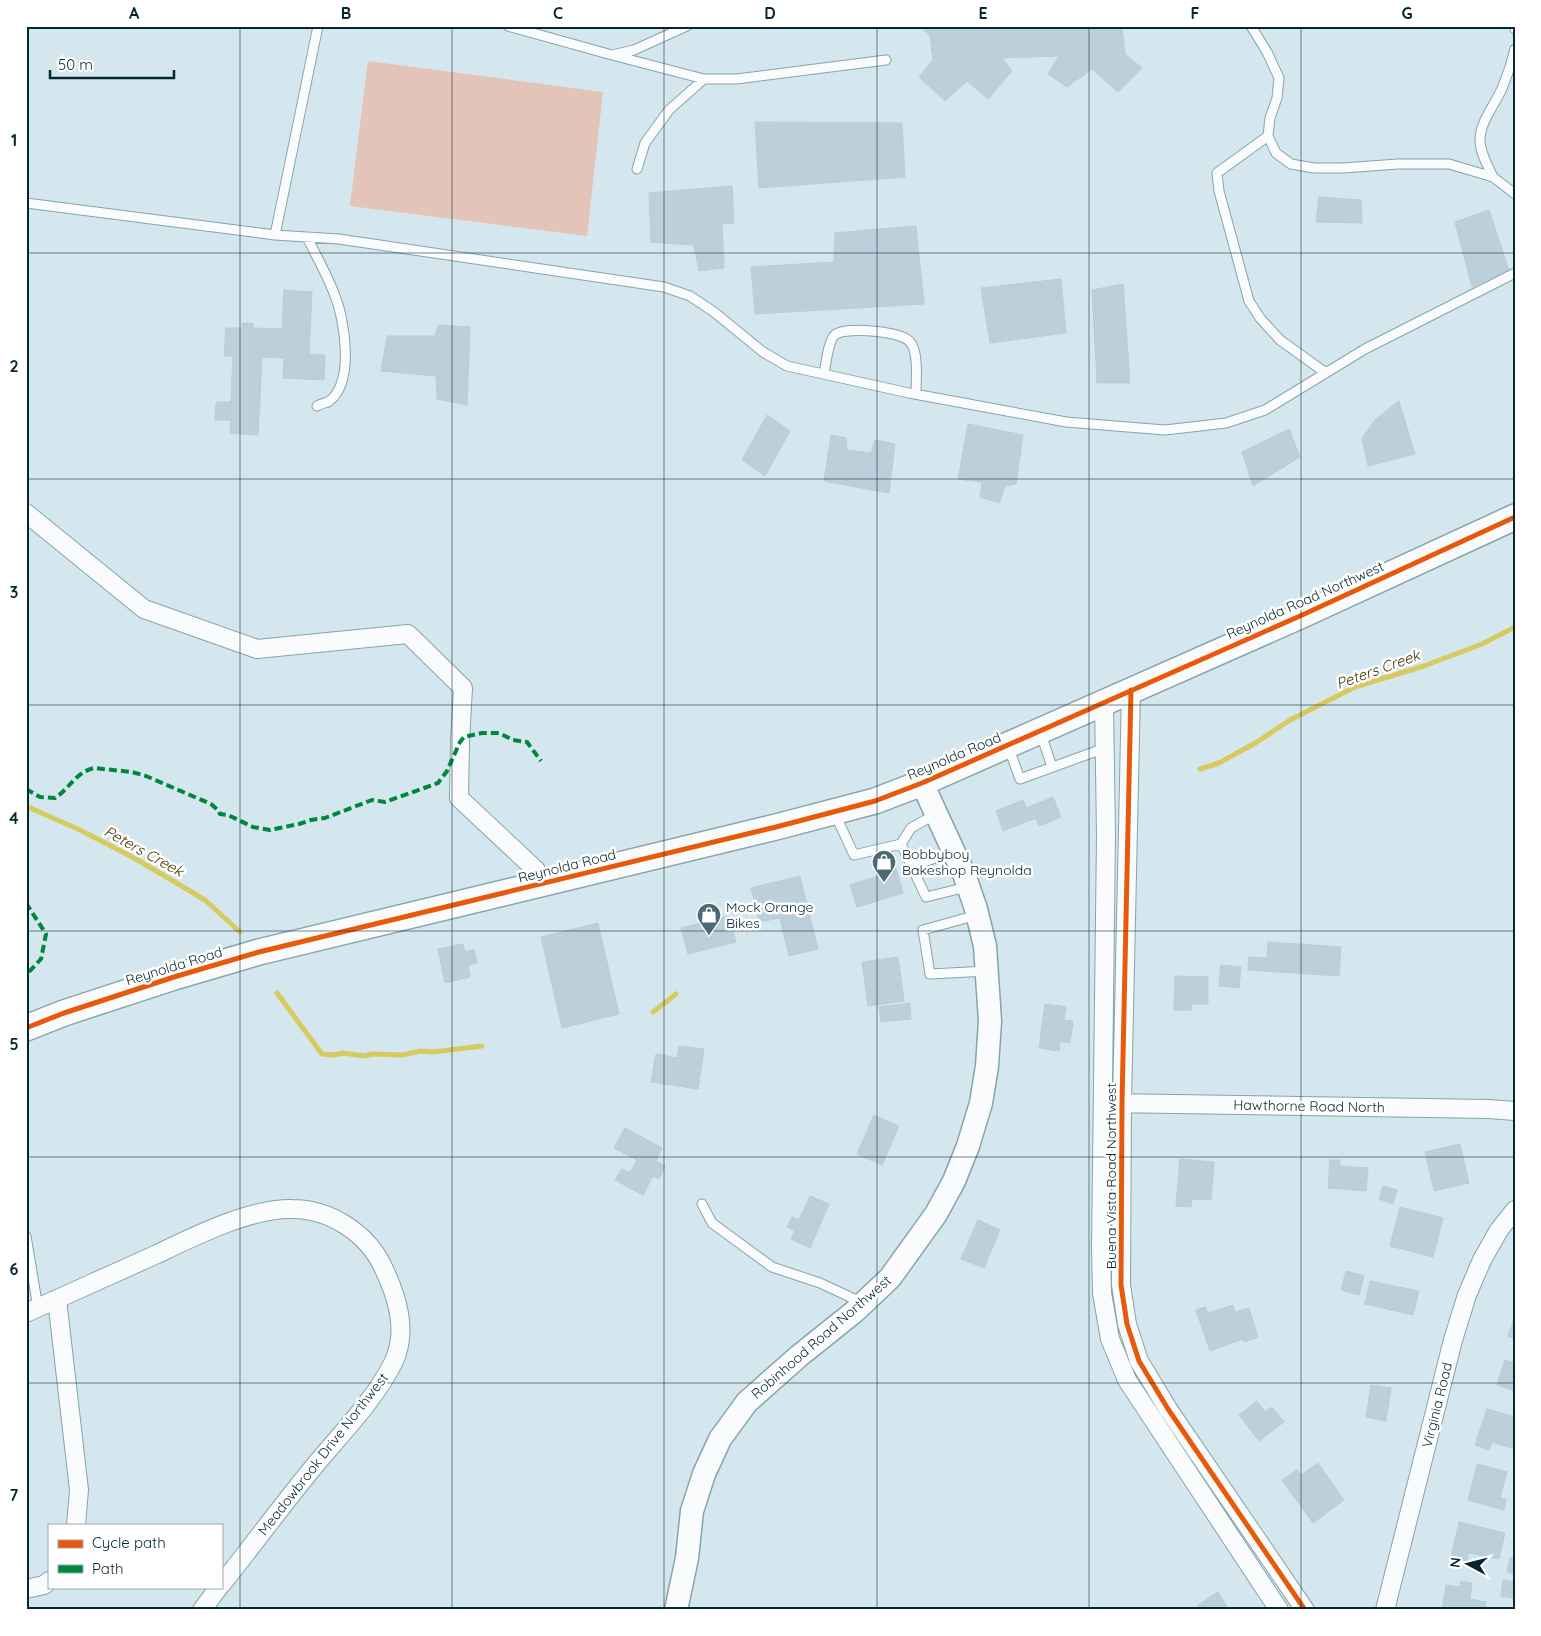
<svg xmlns="http://www.w3.org/2000/svg" width="1541" height="1636" viewBox="0 0 1541 1636" font-family="Quicksand,sans-serif">
	<style>
		.green { fill: #e4c3b8 }
		.lines { fill: none; stroke-linecap: round; stroke-linejoin: round }
		.stream { stroke: #d7ca61; stroke-width: 5 }
		.building { fill: #bbd0db; stroke: #b7cdda }
		.service-casing { stroke: #85a4ac; stroke-width: 11 }
		.minor-casing { stroke: #85a4ac; stroke-width: 20 }
		.tertiary-casing { stroke: #85a4ac; stroke-width: 25 }
		.secondary-casing { stroke: #85a4ac; stroke-width: 28 }
		.service { stroke: #f9fbfc; stroke-width: 9 }
		.minor { stroke: #f9fbfc; stroke-width: 18 }
		.tertiary { stroke: #f9fbfc; stroke-width: 22 }
		.secondary { stroke: #f9fbfc; stroke-width: 25 }
		.quiet { stroke: #00873e; stroke-width: 4; stroke-dasharray: 8 4; stroke-linecap: butt }
		.cycleway-casing { stroke: #fff; stroke-width: 8 }
		.cycleway { stroke: #e8590c; stroke-width: 5 }
		.grid { fill: none; stroke: #06272f; stroke-width: 1; stroke-opacity: 0.55 }
		.labels { text-anchor: middle; dominant-baseline: central; stroke-width: 5; stroke-linejoin: round; paint-order: stroke }
		.street-label { font-size: 14px; fill: #06272f; stroke: #fff }
		.poi-label { font-size: 14px; fill: #06272f; stroke: #fff; text-anchor: start }
		.water-label { font-size: 15px; font-style: italic; fill: #453b00; stroke: #fff }
		.neatline { fill: none; stroke: #06272f; stroke-width: 2 }
		.grid-label { font-size: 16px; text-anchor: middle; font-weight: bold; fill: #06272f }
	</style>
	<rect width="100%" height="100%" fill="#d4e7ee"/>
	<path class="green" d="M368,61l235,31 -16,144 -237,-30z"/>
	<g class="lines">
		<path class="stream" d="M1200,769l19,-6 38,-21 33,-22 65,-33 69,-21 58,-22 33,-17
			M26,806l56,25 54,28 69,41 35,32
			M277,993l45,61 13,1 7,-2 23,3 7,-2 30,1 19,-4 12,1 49,-6
			M653,1012l23,-18"/>
	</g>
	<path class="building" d="M921,26h79l-2,3 18,-3h106l3,28 17,14 -24,24 -26,-23 -25,18 -19,-13 11,-18 -57,2 10,13 -24,28 -21,-18 -22,20 -26,-24 14,-17 -3,-24z
		M755,122l147,1 3,54 -146,11z
		M732,186l2,37 -12,1 2,44 -25,3 -5,-26 -43,-3 -2,-49z
		M1319,197l42,3 1,23 -46,-1z
		M1489,210l20,60 -37,17 -17,-65z
		M916,226l8,78 -169,10 -4,-47 83,-5 1,-29z
		M1061,279l5,54 -76,10 -9,-55z
		M1123,284l7,99h-33l-5,-93z
		M284,290l28,2 -3,62 16,1 -1,25 -41,-2 1,-20 -22,-1 -4,78 -28,-2 1,-13h-16l1,-18h15l2,-46h-9l2,-28h16v-5h11v5l29,1z
		M438,325l32,2 -3,78 -30,-6 -1,-23 -55,-5 6,-35h48z
		M1399,401l16,53 -47,12 -6,-28 14,-19z
		M767,415l23,16 -25,45 -23,-16z
		M968,424l55,11 -7,49 -11,2 -6,17 -19,-6 2,-15 -24,-3z
		M1289,429l11,28 -47,29 -11,-34z
		M831,435l15,3 1,12 24,3 4,-13 20,4 -6,49 -65,-12z
		M1053,797l8,20 -22,9 -3,-8 -33,13 -7,-20 27,-11 3,8z
		M891,852l12,41 -46,14 -7,-22 28,-9 -6,-18z
		M800,876l18,73 -29,7 -9,-38 -21,4 -8,-34z
		M729,916l7,26 -48,12 -7,-26z
		M598,923l21,91 -57,14 -21,-91z
		M1268,942l73,5 -2,29 -91,-6 1,-13 18,1z
		M463,944l2,8 9,-3 3,14 -9,2 2,12 -25,6 -7,-34z
		M898,957l6,44 -36,5 -6,-44z
		M1221,965l20,2 -2,21 -20,-2z
		M1175,976l33,1v27h-17v6h-17z
		M910,1003l1,16 -30,3 -2,-15z
		M1045,1004l21,3 -2,13 9,1 -3,22 -10,-2 -1,10 -20,-3z
		M679,1046l25,3 -6,40 -47,-7 5,-28 21,4z
		M874,1115l25,11 -17,39 -25,-11z
		M625,1128l37,20 -6,13 9,5 -6,13 -6,-3 -10,19 -28,-15 7,-11 8,4 7,-13 -23,-12z
		M1460,1144l9,39 -35,8 -9,-39z
		M1180,1159l34,3 -3,38 -19,-1 -1,8 -15,-1z
		M1330,1160h10v6l28,2 -2,23 -38,-3z
		M1383,1186l14,4 -4,14 -14,-5z
		M810,1196l19,8 -19,44 -19,-9 4,-8 -8,-4 5,-10 7,3z
		M1400,1207l43,11 -10,39 -43,-11z
		M978,1220l22,10 -16,38 -23,-9z
		M1346,1271l18,5 -5,19 -18,-5z
		M1370,1281l49,10 -6,24 -48,-11z
		M1233,1305l2,7 14,-4 9,29 -14,5 -1,-3 -33,12 -14,-41 9,-3 3,6z
		M1515,1316v23l-7,-3z
		M1505,1360l10,3v28l-18,-6z
		M1371,1385l20,3 -5,33 -20,-4z
		M1257,1401l8,11 7,-5 12,15 -25,19 -20,-26z
		M1487,1409l28,8v32l-23,-7 -3,8 -14,-5z
		M1318,1463l26,37 -31,23 -31,-43 15,-10 4,5z
		M1477,1464l30,8 -7,26 6,1 -2,11 -36,-10z
		M1459,1522l46,11 -6,26 -30,-6 -2,8 -16,-3z
		M1510,1558l5,1v15l-8,-2z
		M1503,1580l12,2v16l-14,-2z
		M1461,1581l11,2 -2,16 16,3 -1,8h-43l4,-25 14,2z
		M1218,1592l11,18h-28l-3,-5z"/>
	<g class="lines">
		<defs>
			<path id="service" d="M508,26l104,29 22,-5 53,-24
				M1251,26l16,26 12,26 -2,20 -7,20 -2,18 8,17 15,11 23,4h29l55,-4h51l44,13 22,17
				M1515,26v3
				M612,55l92,24h33l149,-19
				M1268,136l-51,37 2,18 30,110 11,17 20,22 46,33
				M637,169l8,-26 24,-33 35,-31
				M1493,177c-5,-11 -13,-24 -13,-37 0,-19 16,-36 23,-54 5,-12 9,-24 12,-37
				M26,203l249,32 64,4 325,48 26,9 24,16 49,40 24,14 122,27 157,29 99,8 61,-7 39,-13 100,-61 150,-76
				M275,235l43,-209
				M307,237c9,19 21,39 28,59 10,25 20,88 -7,106 -3,1 -8,2 -11,4
				M824,374c2,-9 4,-35 12,-40 12,-7 66,-3 74,8 9,10 6,38 6,52
				M1040,731l12,36
				M1008,746l12,33 85,-31
				M835,814l19,41 47,-11 25,53 41,-10
				M901,844l10,-16 25,-14
				M911,866l43,-14
				M977,915l-54,15 7,44 58,-3
				M702,1204l10,19 60,44 48,16 43,20
				M26,1236l12,72"/>
			<path id="minor" d="M26,513l118,96 113,40 151,-15 55,54 -3,54 -1,56 77,72 4,14
				M1131,690l-9,413 -1,182 6,39 12,37 29,48 137,201
				M1104,703l2,132 -5,413 1,45 8,46 17,41 152,230
				M1110,1103l379,6 26,2
				M57,1299l22,191 -3,35
				M26,1313c43,-19 86,-39 129,-58 38,-18 95,-47 137,-46 38,0 75,24 91,58 14,29 25,63 11,94 -17,36 -53,73 -78,103 -33,40 -63,81 -95,121
				M26,1589l18,-4 5,-4
				M202,1610l17,-23
				M1385,1610l68,-270 14,-45 15,-35 17,-30 16,-20"/>
			<path id="tertiary" d="M676,1610l11,-52 5,-47 12,-37 16,-35 27,-37 52,-46 55,-44 36,-34 46,-64 18,-33 14,-35 13,-43 6,-37 3,-45 -5,-75 -9,-37 -12,-35 -42,-91"/>
			<path id="secondary" d="M26,1028l38,-15 110,-36 85,-25 517,-125 99,-26 47,-18 378,-167 215,-99"/>
		</defs>
		<use href="#service" class="service-casing"/>
		<use href="#minor" class="minor-casing"/>
		<use href="#tertiary" class="tertiary-casing"/>
		<use href="#secondary" class="secondary-casing"/>
		<use href="#service" class="service"/>
		<use href="#minor" class="minor"/>
		<use href="#tertiary" class="tertiary"/>
		<use href="#secondary" class="secondary"/>
		<path class="quiet" d="M26,789l14,8 15,1c14,-9 21,-26 39,-30l38,4 14,4 65,28 8,7 1,3 8,1 25,12 17,3 29,-6 12,-4 14,-2 47,-18 13,2 53,-19 9,-12 13,-29 4,-5 18,-4h17l14,7 14,2 14,19
			M26,903l20,31 -5,25 -15,16"/>
		<defs>
			<path id="cycleway" d="M1131,690l-9,413 -1,182 6,39 12,37 29,48 137,201
				M26,1028l38,-15 110,-36 85,-25 517,-125 99,-26 47,-18 378,-167 215,-99"/>
		</defs>
		<use href="#cycleway" class="cycleway-casing"/>
		<use href="#cycleway" class="cycleway"/>
	</g>
	<path class="grid" d="M240,26v1584M452,26v1584M664,26v1584M877,26v1584M1089,26v1584M1301,26v1584M26,253h1489M26,479h1489M26,705h1489M26,931h1489M26,1157h1489M26,1383h1489"/>
	<defs>
		<symbol id="shop-pin" viewBox="-11 -11 22 30"><path d="M0 17L-7.5 6A9.5 9.5 0 1 1 7.5 6Z" fill="#4e6a72" stroke="#fff"/><path d="M-5-2.5h2.3a2.7 3.5 0 0 1 5.4 0H5L5.5 6h-11ZM-1.5-2.5h3a1.5 2.3 0 0 0-3 0Z" fill="#fff"/></symbol>
	</defs>
	<g fill-rule="evenodd">
		<use href="#shop-pin" x="870" y="848" width="28" height="38"/>
		<use href="#shop-pin" x="695" y="901" width="28" height="38"/>
	</g>
	<g class="labels">
		<g class="street-label">
			<text transform="translate(1305 600) rotate(-24)">Reynolda Road Northwest</text>
			<text transform="translate(954 756) rotate(-23)">Reynolda Road</text>
			<text transform="translate(567 866) rotate(-14)">Reynolda Road</text>
			<text transform="translate(174 966) rotate(-17)">Reynolda Road</text>
			<text transform="translate(1309 1106) rotate(1)">Hawthorne Road North</text>
			<text transform="translate(1111 1176) rotate(-90)">Buena Vista Road Northwest</text>
			<text transform="translate(821 1337) rotate(-41)">Robinhood Road Northwest</text>
			<text transform="translate(1437 1405) rotate(-76)">Virginia Road</text>
			<text transform="translate(323 1454) rotate(-52)">Meadowbrook Drive Northwest</text>
		</g>
		<g class="poi-label">
			<text x="902" y="854">Bobbyboy<tspan x="902" dy="16">Bakeshop Reynolda</tspan></text>
			<text x="726" y="907">Mock Orange<tspan x="726" dy="16">Bikes</tspan></text>
		</g>
		<g class="water-label">
			<text transform="translate(1378 669) rotate(-20)">Peters Creek</text>
			<text transform="translate(144 851) rotate(29)">Peters Creek</text>
		</g>
	</g>
	<rect width="1541" height="1636" fill="none" stroke="#ffffff" stroke-width="55"/>
	<rect x="48" y="1524" width="175" height="65" fill="#ffffff" stroke="#9ba9ac"/>
	<rect x="58" y="1540" width="25" height="8" fill="#e8590c" stroke="#9ba9ac"/>
	<text x="92" y="1548" font-size="15" fill="#06272f">Cycle path</text>
	<rect x="58" y="1565" width="25" height="8" fill="#00873e" stroke="#9ba9ac"/>
	<text x="92" y="1574" font-size="15" fill="#06272f">Path</text>
	<g transform="translate(1468 1564) rotate(277)" stroke="#ffffff" stroke-width="4" paint-order="stroke">
	<path d="M0-4L9 19L0 12L-9 19Z" fill="#06272f"/>
	<text y="-8" font-size="14" font-weight="bold" text-anchor="middle" fill="#06272f">N</text>
	</g>
	<path d="M50 70v8h124v-8" fill="none" stroke="#06272f" stroke-width="2.5"/>
	<text x="58" y="70" font-size="15" fill="#06272f" stroke="#ffffff" stroke-width="4" paint-order="stroke">50 m</text>
	<rect x="28" y="28" width="1486" height="1580" class="neatline"/>
	<g class="grid-label">
		<text x="134" y="19">A</text>
		<text x="346" y="19">B</text>
		<text x="558" y="19">C</text>
		<text x="770" y="19">D</text>
		<text x="983" y="19">E</text>
		<text x="1195" y="19">F</text>
		<text x="1407" y="19">G</text>
		<text x="14" y="146">1</text>
		<text x="14" y="372">2</text>
		<text x="14" y="598">3</text>
		<text x="14" y="824">4</text>
		<text x="14" y="1050">5</text>
		<text x="14" y="1275">6</text>
		<text x="14" y="1501">7</text>
	</g>
</svg>
